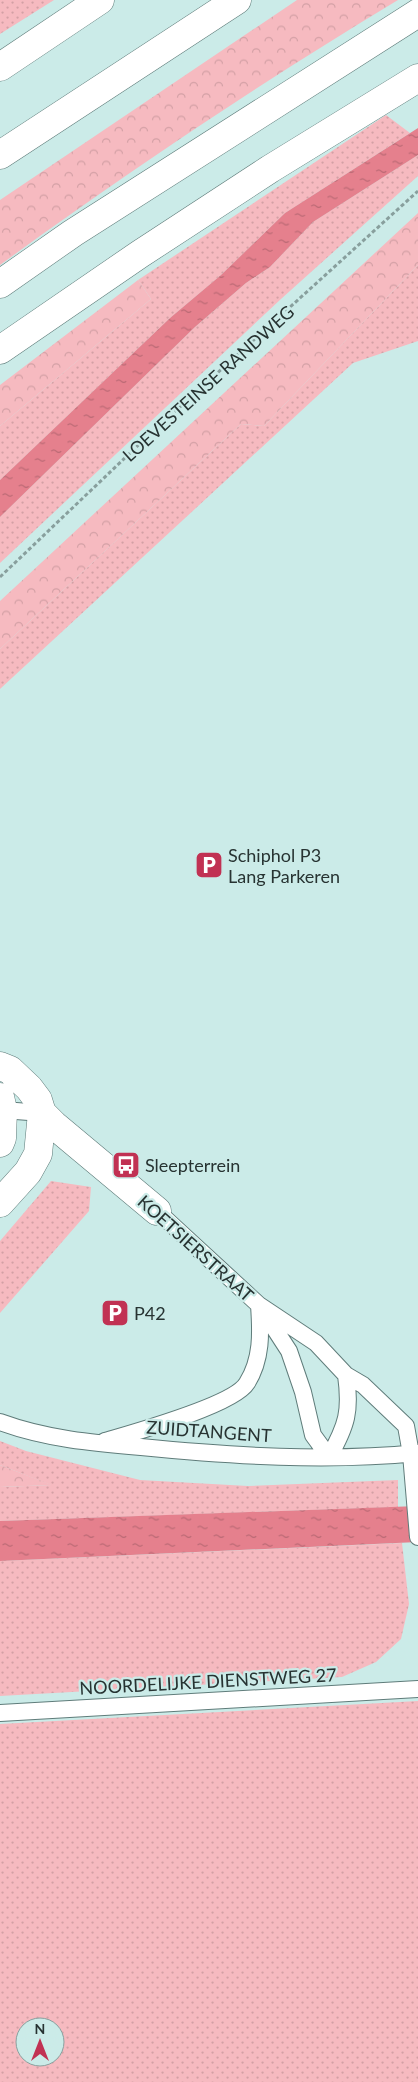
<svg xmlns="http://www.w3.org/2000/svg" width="418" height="2082" viewBox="0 0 418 2082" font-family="Lato,sans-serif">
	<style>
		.green { fill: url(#green-dots); fill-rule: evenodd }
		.forest { fill: url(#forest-crowns) }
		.water { fill: url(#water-ripples) }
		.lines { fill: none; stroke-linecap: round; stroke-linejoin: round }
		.lane-casing { stroke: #5f7c7a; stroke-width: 18 }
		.street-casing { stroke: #5f7c7a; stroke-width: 29 }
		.secondary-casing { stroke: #5f7c7a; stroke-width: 29 }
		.highway-casing { stroke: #5f7c7a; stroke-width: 29 }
		.path { stroke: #889f9d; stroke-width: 3; stroke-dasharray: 4 2.5; stroke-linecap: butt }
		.lane { stroke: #fff; stroke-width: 16 }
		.street { stroke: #fff; stroke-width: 28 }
		.secondary { stroke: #fff; stroke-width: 28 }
		.highway { stroke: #fff; stroke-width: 28 }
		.labels { text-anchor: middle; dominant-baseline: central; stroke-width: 4.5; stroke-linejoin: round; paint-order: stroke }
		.street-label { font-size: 18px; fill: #273332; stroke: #cbebe8 }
		.poi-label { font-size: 18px; fill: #273332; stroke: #cbebe8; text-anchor: start }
	</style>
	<defs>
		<pattern id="green-dots" width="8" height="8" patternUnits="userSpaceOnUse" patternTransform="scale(1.25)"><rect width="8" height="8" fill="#f6bac0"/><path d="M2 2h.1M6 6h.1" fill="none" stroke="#d3a0a5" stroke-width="1.8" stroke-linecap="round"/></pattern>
		<pattern id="forest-crowns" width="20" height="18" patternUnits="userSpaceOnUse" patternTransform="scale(1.25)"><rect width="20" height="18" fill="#f6bac0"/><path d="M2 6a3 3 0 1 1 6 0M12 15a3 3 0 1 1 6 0" fill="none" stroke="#d3a0a5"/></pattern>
		<pattern id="water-ripples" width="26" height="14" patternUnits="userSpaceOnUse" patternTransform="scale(1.25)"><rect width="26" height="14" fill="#e5808d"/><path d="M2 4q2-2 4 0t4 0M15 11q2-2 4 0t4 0" fill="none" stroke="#ba6974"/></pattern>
	</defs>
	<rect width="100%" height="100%" fill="#cbebe8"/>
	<path class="green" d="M0,0h54l-54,34z
		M386,115l24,18 -125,80 -64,62 -51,43 -170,162v-54l151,-127 -13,-19z
		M418,155v21l-137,123 -281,264v-46l195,-190 51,-44 24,-16 43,-45z
		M418,265v76l-65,22 -353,326v-40l241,-225 23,2z
		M51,1181l40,6 -2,24 -89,102v-72z
		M0,1441l26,10 114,29 108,6 150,-6v27l-398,14v-34l51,-2 -51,-20z
		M402,1543l7,61 -8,35 -25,23 -34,15 -342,19v-135z
		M418,1701v381h-418v-358zM25,2027h30v30h-30z"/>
	<path class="forest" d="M398,0c-136,82 -269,171 -398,265v-65l297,-200z
		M418,213v52l-154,161 -23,-2 -241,225v-48z
		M138,280l13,19 -151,127v-41z
		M0,1465l52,20 -52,2z"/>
	<path class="water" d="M418,128v27l-105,67 -43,45 -24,16 -51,44 -195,190v-37l170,-162 51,-43 64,-62z
		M418,1506v36l-418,19v-40z"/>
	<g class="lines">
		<defs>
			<path id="lane" d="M3,1110l39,3
				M157,1211l102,94 57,38 30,32 17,10 43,41 5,28 7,83
				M263,1311l26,40 14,41 10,43 16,22
				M0,1422c46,17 93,21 141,25 92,9 185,15 277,6
				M105,1441c27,-8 129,-36 142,-58 15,-24 14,-50 12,-78
				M329,1457c18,-32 22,-46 17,-82
				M0,1713l418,-24"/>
			<path id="street" d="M0,1066l10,4 19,18 9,12 4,13 12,12 103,86
				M0,1097l3,13 -1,28 -2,5
				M0,1203l28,-31 10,-18 4,-41"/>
			<path id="secondary" d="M0,284l73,-51 345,-220
				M0,350l140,-96 130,-85 148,-91"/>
			<path id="highway" d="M0,67l100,-67
				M0,155l237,-155"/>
		</defs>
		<use href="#lane" class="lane-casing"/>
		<use href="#street" class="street-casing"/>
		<use href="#secondary" class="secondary-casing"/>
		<use href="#highway" class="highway-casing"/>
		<path class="path" d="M0,577l149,-142 269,-244"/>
		<use href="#lane" class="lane"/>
		<use href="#street" class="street"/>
		<use href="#secondary" class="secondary"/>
		<use href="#highway" class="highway"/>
	</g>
	<defs>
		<symbol id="parking-square" viewBox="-11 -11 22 22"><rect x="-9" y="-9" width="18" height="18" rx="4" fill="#c13153" stroke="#cbebe8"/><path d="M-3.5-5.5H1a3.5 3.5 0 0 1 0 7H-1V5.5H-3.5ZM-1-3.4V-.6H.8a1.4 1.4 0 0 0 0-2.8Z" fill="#fff"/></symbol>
		<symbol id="bus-square" viewBox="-11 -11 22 22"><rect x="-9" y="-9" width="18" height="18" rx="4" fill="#c13153" stroke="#cbebe8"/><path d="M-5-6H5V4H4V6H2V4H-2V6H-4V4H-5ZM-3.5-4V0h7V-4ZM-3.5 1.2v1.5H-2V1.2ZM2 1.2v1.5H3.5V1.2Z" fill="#fff"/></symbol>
	</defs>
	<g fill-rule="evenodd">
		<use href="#parking-square" x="193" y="849" width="32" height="32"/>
		<use href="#bus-square" x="110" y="1149" width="32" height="32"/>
		<use href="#parking-square" x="99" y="1297" width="32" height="32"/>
	</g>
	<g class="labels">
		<g class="street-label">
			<text transform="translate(208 383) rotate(-42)">LOEVESTEINSE RANDWEG</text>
			<text transform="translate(196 1248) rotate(42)">KOETSIERSTRAAT</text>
			<text transform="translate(209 1431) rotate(4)">ZUIDTANGENT</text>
			<text transform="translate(208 1681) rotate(-3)">NOORDELIJKE DIENSTWEG 27</text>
		</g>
		<g class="poi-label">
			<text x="228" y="855">Schiphol P3<tspan x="228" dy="21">Lang Parkeren</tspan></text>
			<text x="145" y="1165">Sleepterrein</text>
			<text x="134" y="1313">P42</text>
		</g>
	</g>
	<g transform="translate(40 2042)"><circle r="24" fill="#cbebe8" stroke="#89a19f"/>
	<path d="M0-4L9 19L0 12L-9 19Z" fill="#c13153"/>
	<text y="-8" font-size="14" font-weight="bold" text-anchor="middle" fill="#273332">N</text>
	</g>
</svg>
